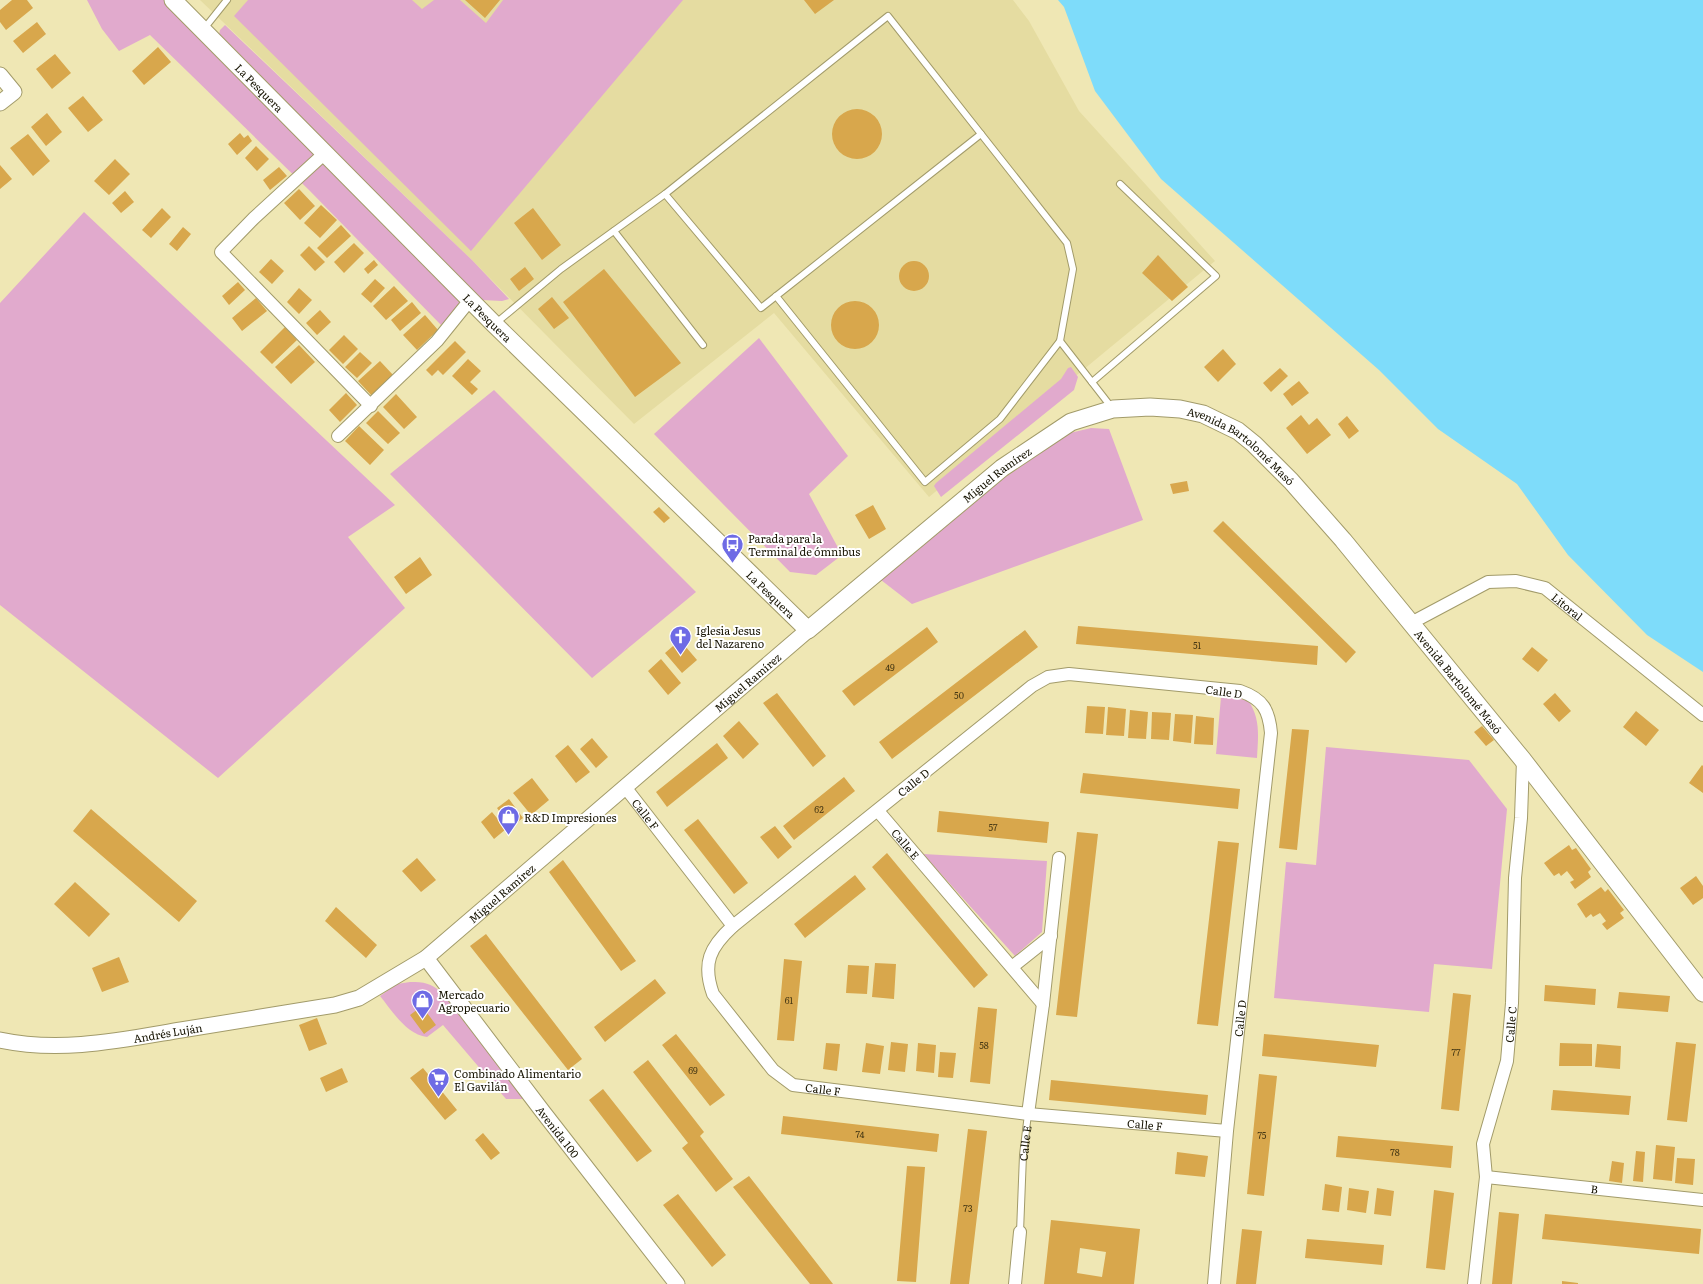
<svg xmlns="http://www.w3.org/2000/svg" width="1703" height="1284" viewBox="0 0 1703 1284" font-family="Literata,serif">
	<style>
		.built { fill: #e5dca1 }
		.green { fill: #e1aacd }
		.water { fill: #7edcfa }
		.building { fill: #d8a74c; fill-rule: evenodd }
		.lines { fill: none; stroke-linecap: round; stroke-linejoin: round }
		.service-casing { stroke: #a29b6a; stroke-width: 8 }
		.minor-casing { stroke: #a29b6a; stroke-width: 14 }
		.tertiary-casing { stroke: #a29b6a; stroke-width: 17 }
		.secondary-casing { stroke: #a29b6a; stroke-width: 19 }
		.service { stroke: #fff; stroke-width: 6 }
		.minor { stroke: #fff; stroke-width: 12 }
		.tertiary { stroke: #fff; stroke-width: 15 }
		.secondary { stroke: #fff; stroke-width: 17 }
		.labels { text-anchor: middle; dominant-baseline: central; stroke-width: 4; stroke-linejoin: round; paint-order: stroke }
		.number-label { font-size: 9px; fill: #463814 }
		.street-label { font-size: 11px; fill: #161302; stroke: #fff }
		.poi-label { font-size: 11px; fill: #161302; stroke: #fff; text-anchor: start }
	</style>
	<rect width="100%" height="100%" fill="#efe7b4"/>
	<path class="built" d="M200,0h813l16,21 50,90 136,150 -286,236 -155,-184 -140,111 -162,-164z"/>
	<path class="green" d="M87,0h77l298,304 -21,21 -131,-134 -160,-156 -31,16 -17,-22z
		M248,0h164l10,9 12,-9h26l26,23 17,-23h180l-212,251 -237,-235z
		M225,25l247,235 37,39 -7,2 -20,-1 -259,-259 -4,-6 1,-5z
		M84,212l311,293 -47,32 57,71 -187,170 -218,-173v-302z
		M759,338l89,118 -39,38 33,61 -26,20 -26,-3 -136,-138z
		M1071,367l7,10 -4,13 -133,107 -7,-11 2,-3 125,-104 7,-11z
		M494,390l202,202 -104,86 -202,-204z
		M1091,428l18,1 34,91 -231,84 -31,-24 123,-102 66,-45z
		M1221,697l27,3c13,19 10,37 9,58l-41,-4z
		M1326,747l143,13 38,49 -15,160 -58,-5 -5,48 -155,-14 12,-136 30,3z
		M923,854l124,7 -5,71 -27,24z
		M410,982c14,0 21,1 31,10l84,107h-19l-63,-74 -16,12c-21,-3 -34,-25 -47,-41l17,-12z"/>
	<path class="water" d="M1058,0h645v672l-56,-37 -79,-80 -51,-71 -79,-55 -59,-59 -218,-191 -66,-88 -31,-84z"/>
	<path class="building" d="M12,0h15l6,8 -27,22 -6,-8v-12z
		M465,0h35l-15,18z
		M804,0h30l-19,14z
		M37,22l9,12 -23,19 -10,-12z
		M158,47l13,15 -27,23 -12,-14z
		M55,54l16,19 -19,16 -16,-20z
		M83,96l20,24 -15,12 -20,-24z
		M832 134a25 25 0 1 1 50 0a25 25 0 1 1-50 0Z
		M47,113l15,19 -16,14 -15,-19z
		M240,133l4,5 4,-3 4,6 -15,14 -9,-11z
		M28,134l22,27 -17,15 -23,-28z
		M256,146l13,13 -12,12 -12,-13z
		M115,159l15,15 -21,21 -15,-14z
		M0,165l12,14 -12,10z
		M279,167l8,9 -17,14 -7,-10z
		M299,189l16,17 -15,14 -16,-17z
		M125,191l9,11 -13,11 -9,-10z
		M321,205l16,15 -17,18 -16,-15z
		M162,208l9,9 -20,21 -9,-8z
		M533,208l28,37 -19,15 -28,-37z
		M341,225l10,11 -24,22 -10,-10z
		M183,227l8,7 -14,17 -8,-7z
		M354,243l10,10 -20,20 -10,-11z
		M309,246l16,16 -10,9 -15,-16z
		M1158,255l30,32 -16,14 -30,-28z
		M271,259l13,12 -12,13 -13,-12z
		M374,260l4,5 -10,9 -4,-5z
		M899 276a15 15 0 1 1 30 0a15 15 0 1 1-30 0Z
		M525,267l9,12 -15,12 -9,-12z
		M604,269l77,94 -46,34 -72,-95z
		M375,279l10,9 -14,15 -10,-9z
		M238,282l7,8 -16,15 -7,-9z
		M394,286l14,15 -22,19 -13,-14z
		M299,288l13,12 -13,14 -12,-12z
		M552,297l17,21 -15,11 -16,-20z
		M256,298l11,13 -25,20 -10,-13z
		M831 325a24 24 0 1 1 48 0a24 24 0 1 1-48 0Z
		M412,302l9,11 -21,18 -9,-11z
		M320,310l11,12 -14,13 -11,-12z
		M425,315l13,15 -21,20 -14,-15z
		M285,327l12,13 -25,24 -12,-12z
		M344,335l14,14 -15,15 -14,-14z
		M455,341l11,11 -23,23 -5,-5 -6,6 -6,-6z
		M299,345l16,17 -24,22 -16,-17z
		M1223,349l13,15 -18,18 -14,-15z
		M360,352l12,11 -15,15 -12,-11z
		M468,359l13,12 -11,11 8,7 -6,6 -20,-19z
		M380,361l14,15 -22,20 -14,-15z
		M1280,368l8,8 -17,16 -8,-9z
		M1299,381l10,12 -17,13 -9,-12z
		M346,393l11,12 -17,17 -11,-12z
		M396,394l21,23 -13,12 -21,-22z
		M378,411l22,22 -12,11 -22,-21z
		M1301,415l8,10 8,-7 14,17 -24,19 -21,-26z
		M1347,416l12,15 -10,8 -11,-15z
		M359,426l25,24 -14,15 -25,-24z
		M1187,481l2,10 -16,3 -3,-10z
		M873,505l13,24 -17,10 -14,-24z
		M659,507l11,11 -6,5 -11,-11z
		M1223,521l133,131 -10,11 -133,-132z
		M420,557l12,18 -26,19 -12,-17z
		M1078,626l240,20 -1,19 -241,-21z
		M927,627l11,15 -84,64 -12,-15z
		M1025,630l13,17 -146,112 -13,-17z
		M680,640l17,20 -15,13 -17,-20z
		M1532,647l16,13 -10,12 -16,-13z
		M661,659l20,24 -13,12 -20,-24z
		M777,693l49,63 -13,11 -50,-64z
		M1555,693l16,18 -12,11 -16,-18z
		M1087,706l18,1 -2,27 -18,-1z
		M1108,707l18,2 -2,27 -18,-1z
		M1130,710l18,2 -2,27 -18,-1z
		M1636,711l23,19 -13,16 -23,-19z
		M1152,712l19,1 -2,27 -18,-1z
		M1175,714l18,1 -2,28 -18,-2z
		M1196,716l18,2 -1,27 -19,-1z
		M739,721l20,23 -16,15 -20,-23z
		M1482,726l12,14 -8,6 -12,-14z
		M1292,729l17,1 -12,120 -18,-2z
		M592,738l16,19 -12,11 -16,-19z
		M717,743l11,15 -61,49 -11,-15z
		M568,745l22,27 -14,11 -21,-27z
		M1702,765l1,1v27l-14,-10z
		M1083,773l157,16 -2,20 -158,-16z
		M844,777l11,14 -61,49 -11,-14z
		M532,778l17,22 -18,15 -18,-22z
		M509,799l14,19 -12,9 -14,-19z
		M91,809l106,92 -18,21 -106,-91z
		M939,811l110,11 -2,21 -110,-11z
		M492,812l14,17 -12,10 -13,-17z
		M698,819l50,64 -14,11 -50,-64z
		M775,826l17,21 -14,12 -18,-22z
		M1077,832l21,2 -21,183 -21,-2z
		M1218,841l21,2 -21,183 -21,-2z
		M1569,845l3,5 4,-2 15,21 -3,3 3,5 -16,12 -5,-7 4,-2 -7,-9 -6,5 -2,-3 -5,3 -10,-13z
		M887,853l101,122 -14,13 -102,-121z
		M417,858l19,22 -15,12 -19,-21z
		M563,860l73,101 -15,10 -72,-99z
		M855,875l11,14 -61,49 -11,-14z
		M1696,876l7,10v12l-10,7 -13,-17z
		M75,882l35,32 -21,23 -35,-33z
		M1601,887l4,5 3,-3 16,21 -4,3 4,5 -17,12 -5,-6 4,-3 -6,-8 -7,4 -2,-3 -5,4 -9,-14z
		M336,907l41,38 -11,13 -41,-37z
		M486,934l96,125 -14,11 -98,-124z
		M119,957l10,25 -27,10 -10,-24z
		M784,959l18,2 -8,80 -17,-1z
		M875,963l21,1 -2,35 -22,-2z
		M848,965l21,1 -2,28 -21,-1z
		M655,979l11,14 -61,49 -11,-15z
		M1545,985l51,4 -1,16 -51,-4z
		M1619,992l51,4 -2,16 -51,-4z
		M1453,993l18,2 -12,116 -18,-2z
		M422,1006l14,19 -12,9 -14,-19z
		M978,1007l19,2 -7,75 -20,-2z
		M317,1018l10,26 -18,7 -10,-26z
		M676,1034l49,61 -15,11 -48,-61z
		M1264,1034l115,11 -3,22 -114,-11z
		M891,1042l17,2 -3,28 -17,-2z
		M1676,1042l20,2 -9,78 -20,-2z
		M826,1043l14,1 -3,27 -14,-2z
		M866,1043l18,3 -4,28 -18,-2z
		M918,1043l18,2 -2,28 -18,-2z
		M1560,1043l32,1v22h-33z
		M1597,1044l24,2 -1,23 -25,-2z
		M940,1052l16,1 -3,25 -15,-1z
		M648,1060l56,72 -4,4 33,43 -17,13 -34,-44 6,-5 -55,-71z
		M342,1068l6,14 -22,10 -6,-14z
		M423,1068l34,42 -12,10 -35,-42z
		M1259,1074l18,2 -13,120 -17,-2z
		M1051,1080l157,15 -2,20 -157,-15z
		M603,1089l49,62 -15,11 -48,-62z
		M1553,1090l78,6 -2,19 -78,-5z
		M783,1116l156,18 -2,18 -156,-18z
		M968,1129l19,2 -18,153h-19z
		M483,1133l17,20 -9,7 -16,-20z
		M1338,1136l115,10 -2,22 -115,-11z
		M1656,1145l19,2 -3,34 -19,-2z
		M1636,1151l9,1 -2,30 -10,-1z
		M1177,1152l31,4 -3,21 -30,-3z
		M1677,1158l18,1 -2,26 -18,-2z
		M1612,1161l12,2 -2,20 -13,-2z
		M907,1166l18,1 -9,115 -19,-1z
		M749,1176l84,108h-23l-77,-97z
		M1325,1184l17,3 -3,25 -17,-2z
		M1349,1188l20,3 -3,22 -19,-3z
		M1377,1188l17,3 -3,25 -17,-2z
		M1434,1190l20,3 -9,77 -19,-2z
		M678,1194l48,61 -14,12 -49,-62z
		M1499,1212l20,2 -7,70h-20z
		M1545,1214l156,15 -2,25 -157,-15z
		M1051,1220l89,9 -6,55h-90zM1080,1248l26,4 -4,25 -25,-4z
		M1242,1229l20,2 -6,53h-20z
		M1307,1239l77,6 -2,20 -77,-7z
		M1562,1281l16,2v1h-16z"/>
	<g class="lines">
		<defs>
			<g id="service">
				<path d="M203,30l24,-30"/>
				<path d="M665,194l96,114 220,-174"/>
				<path d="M614,231l89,114"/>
				<path d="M496,323l65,-54 104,-75 223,-178 179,227 6,26 -13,72 -60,78 -75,63 -149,-186"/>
				<path d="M1060,341l52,67"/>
				<path d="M1092,382l124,-106 -96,-92"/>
				<path id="s1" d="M1020,1232l3,-77 5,-41"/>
			</g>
			<g id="minor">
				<path d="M325,153l-71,65 -33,34 150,154"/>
				<path d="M338,436l99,-95 33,-41"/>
				<path id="s2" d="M1411,623l77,-41 28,-1 29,7 158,127"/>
				<path id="s3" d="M625,787l108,139"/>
				<path id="s4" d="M878,811l165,193"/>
				<path d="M1012,967l39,-31"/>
				<path d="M1028,1114l15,-110 16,-146"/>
				<path id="s5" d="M1486,1177l217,23"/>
				<path d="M1015,1284l5,-52"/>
				<path id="s6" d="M1214,1284l13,-153 44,-398c-2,-23 -8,-34 -31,-42l-171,-17 -21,3 -16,9 -299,240c-23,21 -31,37 -20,68l60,76 20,15 235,29 199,17"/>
				<path id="s7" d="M1474,1284l12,-107 -3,-33 24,-83 5,-58 3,-125 6,-60 2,-58"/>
			</g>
			<g id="tertiary">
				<path d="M0,75l14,17 -14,11"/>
				<path id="s8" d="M426,958l117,154 134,172"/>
				<path id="s9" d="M0,1040c61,13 121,0 181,-10 51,-8 103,-17 154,-25l24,-7 67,-40 382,-328"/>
			</g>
			<g id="secondary">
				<path id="s10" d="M173,0l321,324 314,306 194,-162 69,-46 42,-13 37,-2 30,2 23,5 35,17 16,13 37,37 52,59 180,220 180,233"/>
			</g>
		</defs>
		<use href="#service" class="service-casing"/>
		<use href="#minor" class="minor-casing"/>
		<use href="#tertiary" class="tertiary-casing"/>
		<use href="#secondary" class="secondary-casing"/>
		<use href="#service" class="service"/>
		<use href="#minor" class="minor"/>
		<use href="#tertiary" class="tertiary"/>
		<use href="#secondary" class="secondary"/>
	</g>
	<defs>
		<symbol id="bus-pin" viewBox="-11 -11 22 30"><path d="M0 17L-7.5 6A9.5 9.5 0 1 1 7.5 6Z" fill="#6e6be5" stroke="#fff"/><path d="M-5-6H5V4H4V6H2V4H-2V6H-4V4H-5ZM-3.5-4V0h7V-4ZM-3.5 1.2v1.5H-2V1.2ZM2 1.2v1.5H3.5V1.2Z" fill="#fff"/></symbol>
		<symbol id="church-pin" viewBox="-11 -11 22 30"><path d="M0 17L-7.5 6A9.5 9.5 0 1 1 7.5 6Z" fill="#6e6be5" stroke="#fff"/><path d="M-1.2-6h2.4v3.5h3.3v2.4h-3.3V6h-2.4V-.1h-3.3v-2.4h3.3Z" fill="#fff"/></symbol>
		<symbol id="shop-pin" viewBox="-11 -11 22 30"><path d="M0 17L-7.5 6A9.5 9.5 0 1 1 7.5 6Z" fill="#6e6be5" stroke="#fff"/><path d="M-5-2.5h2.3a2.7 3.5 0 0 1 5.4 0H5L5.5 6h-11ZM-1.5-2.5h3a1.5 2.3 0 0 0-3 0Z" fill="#fff"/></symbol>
		<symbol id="supermarket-pin" viewBox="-11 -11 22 30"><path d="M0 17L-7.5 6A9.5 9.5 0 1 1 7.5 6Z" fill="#6e6be5" stroke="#fff"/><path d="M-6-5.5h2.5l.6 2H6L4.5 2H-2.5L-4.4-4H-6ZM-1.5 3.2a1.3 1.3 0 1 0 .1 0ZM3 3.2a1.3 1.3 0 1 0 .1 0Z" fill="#fff"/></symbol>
	</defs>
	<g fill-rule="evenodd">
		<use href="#bus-pin" x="720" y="532" width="25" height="34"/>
		<use href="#church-pin" x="668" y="624" width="25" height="34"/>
		<use href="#shop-pin" x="496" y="804" width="25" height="34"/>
		<use href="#shop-pin" x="410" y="988" width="25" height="34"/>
		<use href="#supermarket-pin" x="426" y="1066" width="25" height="34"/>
	</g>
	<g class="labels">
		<g class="number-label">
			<text x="1197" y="645">51</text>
			<text x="890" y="667">49</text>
			<text x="959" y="695">50</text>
			<text x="819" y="809">62</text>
			<text x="993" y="827">57</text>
			<text x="789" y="1000">61</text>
			<text x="984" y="1045">58</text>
			<text x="1456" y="1052">77</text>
			<text x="693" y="1070">69</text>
			<text x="860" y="1134">74</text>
			<text x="1262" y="1135">75</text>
			<text x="1395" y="1152">78</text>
			<text x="968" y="1208">73</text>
		</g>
		<g class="street-label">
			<text stroke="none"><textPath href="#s10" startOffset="123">La Pesquera</textPath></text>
			<text stroke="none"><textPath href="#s10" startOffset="447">La Pesquera</textPath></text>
			<text stroke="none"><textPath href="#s10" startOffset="1414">Avenida Bartolomé Masó</textPath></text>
			<text stroke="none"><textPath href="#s10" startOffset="1139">Miguel Ramírez</textPath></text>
			<text stroke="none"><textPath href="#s10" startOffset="843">La Pesquera</textPath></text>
			<text stroke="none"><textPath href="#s2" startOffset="174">Litoral</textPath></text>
			<text stroke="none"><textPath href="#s10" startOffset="1738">Avenida Bartolomé Masó</textPath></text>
			<text stroke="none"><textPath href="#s9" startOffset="865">Miguel Ramírez</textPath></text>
			<text transform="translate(1224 691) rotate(8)">Calle D</text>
			<text transform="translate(913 782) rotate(-39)">Calle D</text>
			<text stroke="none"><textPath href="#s3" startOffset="34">Calle F</textPath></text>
			<text stroke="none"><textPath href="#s4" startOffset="43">Calle E</textPath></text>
			<text stroke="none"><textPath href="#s9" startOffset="541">Miguel Ramírez</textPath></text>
			<text stroke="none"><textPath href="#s6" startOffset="267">Calle D</textPath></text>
			<text stroke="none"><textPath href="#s7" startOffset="264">Calle C</textPath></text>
			<text stroke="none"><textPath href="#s9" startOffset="169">Andrés Luján</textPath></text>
			<text stroke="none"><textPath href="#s6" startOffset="1434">Calle F</textPath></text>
			<text stroke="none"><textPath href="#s6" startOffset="1758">Calle F</textPath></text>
			<text stroke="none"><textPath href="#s8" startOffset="218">Avenida 100</textPath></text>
			<text stroke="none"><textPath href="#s1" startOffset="89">Calle E</textPath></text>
			<text stroke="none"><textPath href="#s5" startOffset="109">B</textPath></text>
		</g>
		<g class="poi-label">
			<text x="748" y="538">Parada para la<tspan x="748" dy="13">Terminal de ómnibus</tspan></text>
			<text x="696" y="630">Iglesia Jesus<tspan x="696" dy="13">del Nazareno</tspan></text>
			<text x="524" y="817">R&amp;D Impresiones</text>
			<text x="438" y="994">Mercado<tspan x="438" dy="13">Agropecuario</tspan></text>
			<text x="454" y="1073">Combinado Alimentario<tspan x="454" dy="13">El Gavilán</tspan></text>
		</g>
	</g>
</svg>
